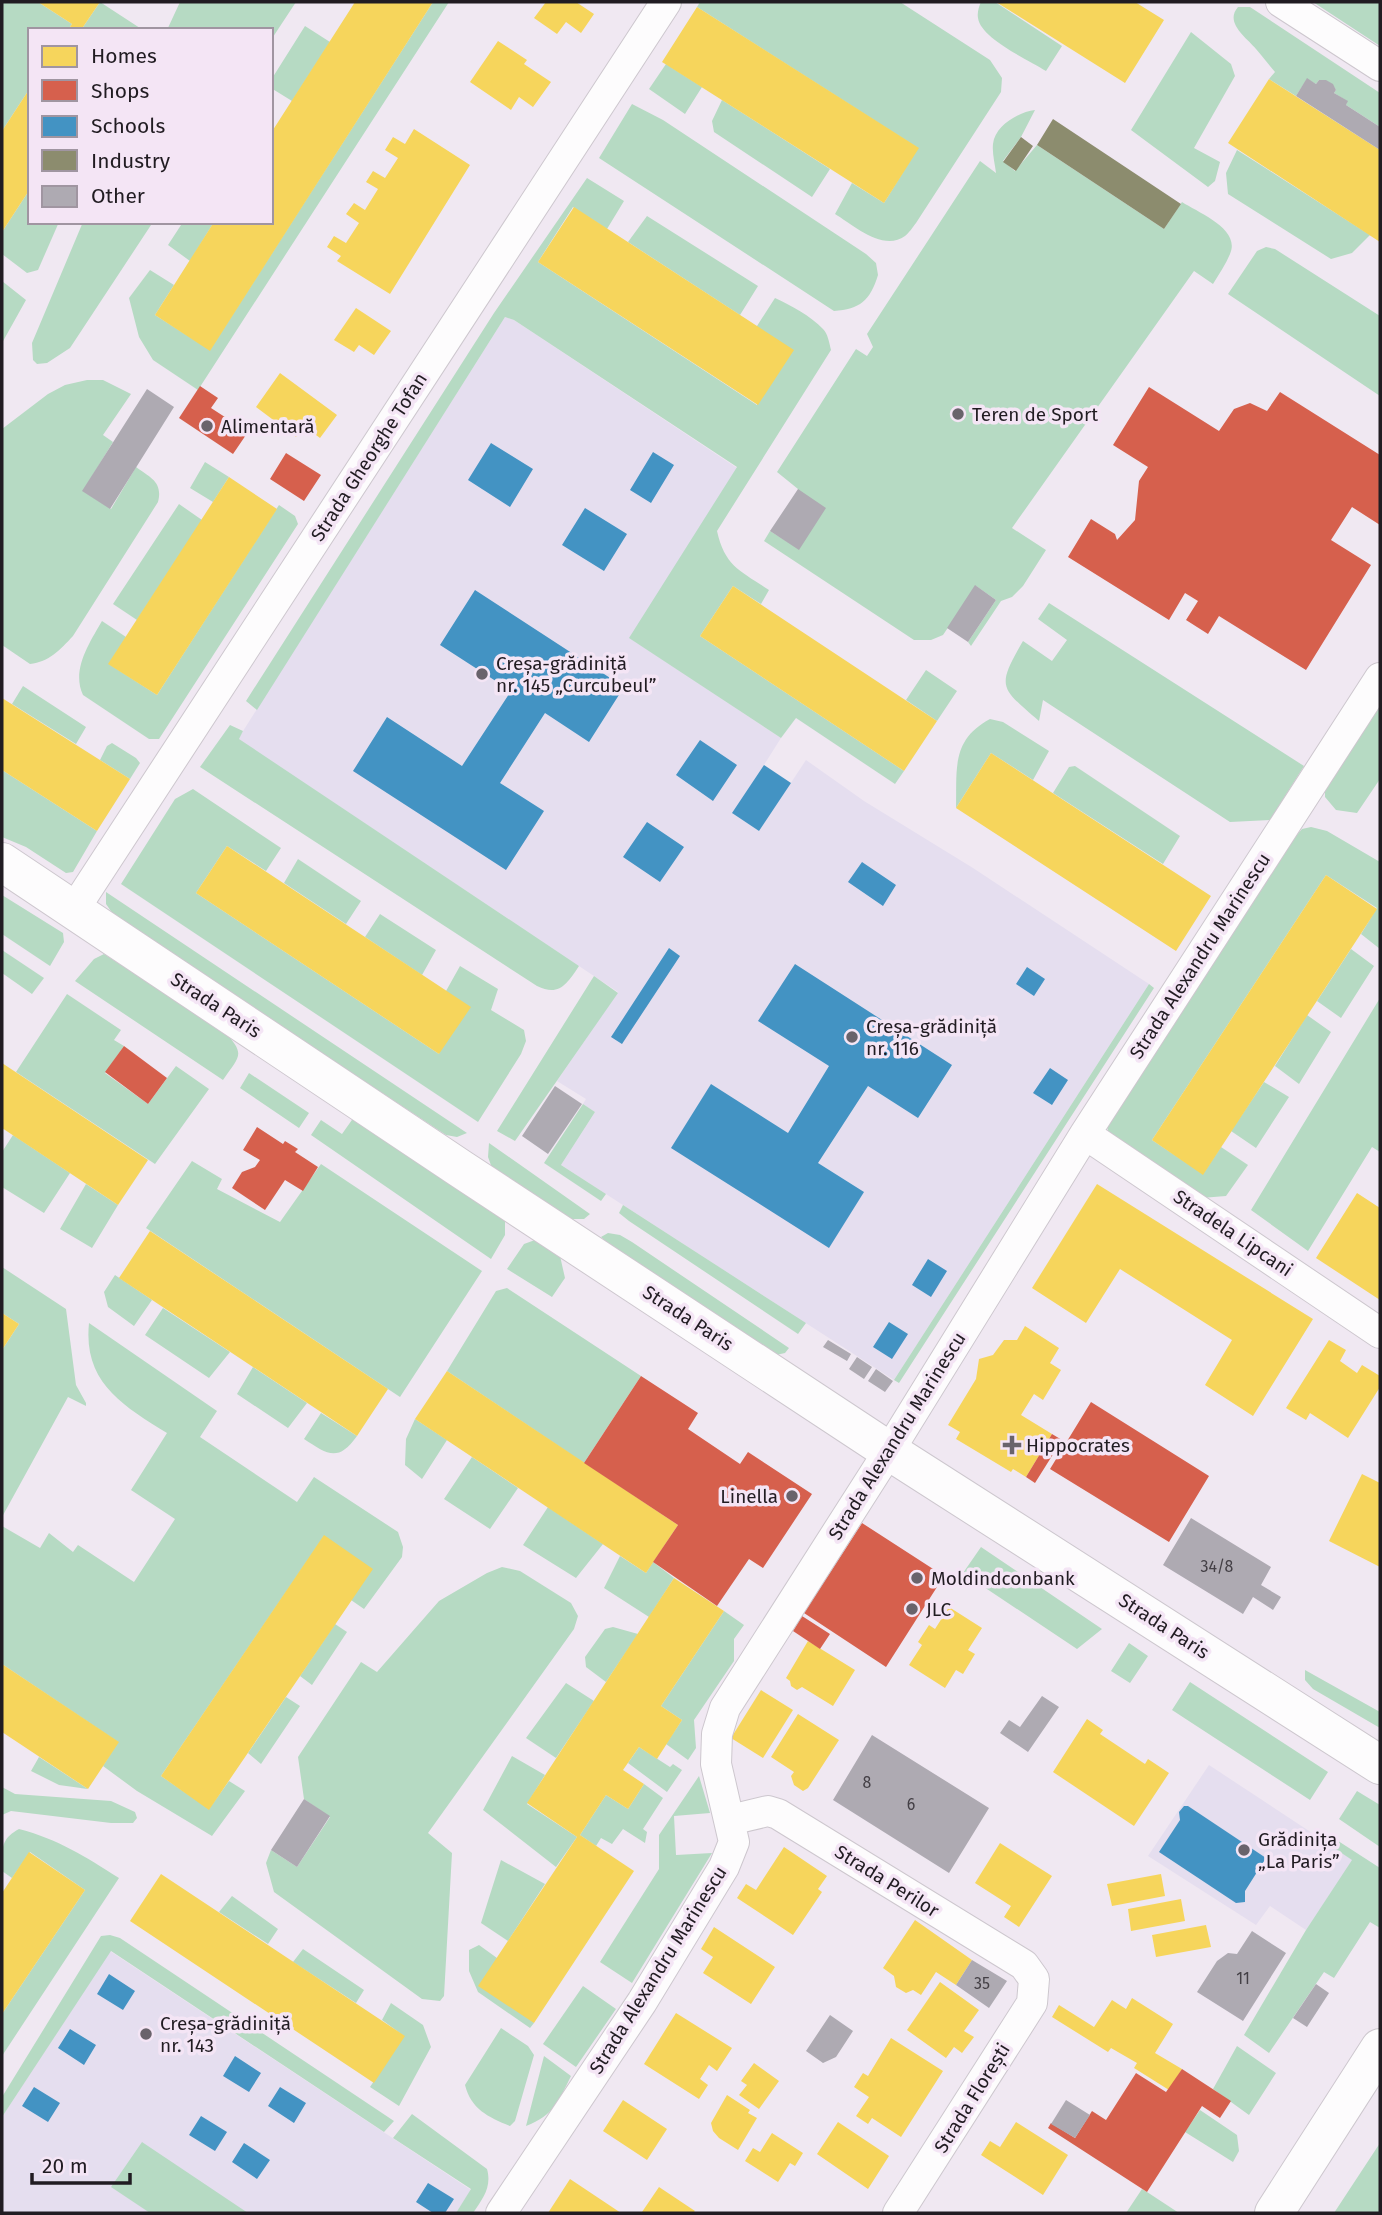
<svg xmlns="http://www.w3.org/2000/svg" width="1382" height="2215" viewBox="0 0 1382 2215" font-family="'Fira Sans',sans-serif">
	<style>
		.education { fill: #e5deef }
		.green { fill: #b6dac3 }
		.homes { fill: #f6d55c }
		.shops { fill: #d6604d }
		.schools { fill: #4393c3 }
		.industry { fill: #8c8c6e }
		.building { fill: #aeaab2 }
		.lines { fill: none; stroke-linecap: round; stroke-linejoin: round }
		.street-casing { stroke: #cdc7ce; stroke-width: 32 }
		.secondary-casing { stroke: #cdc7ce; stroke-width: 40 }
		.primary-casing { stroke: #cdc7ce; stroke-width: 40 }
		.street { stroke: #fdfcfd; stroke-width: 30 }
		.secondary { stroke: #fdfcfd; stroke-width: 38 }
		.primary { stroke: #fdfcfd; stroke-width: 38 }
		.poi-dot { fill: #69636b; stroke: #f4e5f5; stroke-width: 2.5 }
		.labels { text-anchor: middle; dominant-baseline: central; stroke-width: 7; stroke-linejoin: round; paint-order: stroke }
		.number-label { font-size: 16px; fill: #444046 }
		.poi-label { font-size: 19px; fill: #211c22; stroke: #f4e5f5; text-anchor: start }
		.street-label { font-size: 19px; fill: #211c22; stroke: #f4e5f5 }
	</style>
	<rect width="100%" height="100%" fill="#f0e8f2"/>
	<path class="education" d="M505,317l9,3 223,148 -107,170 151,100 -48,76 26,17 47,-71 58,41 109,67 176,116 -255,396 -333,-215 34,-53 -12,-8 3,-5 -29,-18 61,-89 -380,-253z
		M1209,1765l144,95 -47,70 -36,-24 -14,19 -108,-69z
		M110,1951l361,239 -15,23h-454v-96z"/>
	<path class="green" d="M2,2h36l34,22 -4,6h-38v58l-28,43z
		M100,2l43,28h-62z
		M180,2h116l-25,38v-10h-104z
		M433,2h16l-251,388 -45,-30 -14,-23 -10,-39 21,-28 24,15 -19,30 55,35z
		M700,2h200l90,58 12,18 -1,14 -85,131c-3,4 -7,10 -11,13 -22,16 -52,-11 -70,-22l17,-31 32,20 34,-55 -221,-141z
		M981,2h14l67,44 -16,25c-17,-11 -65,-32 -68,-53 -1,-5 1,-12 3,-16z
		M1313,2h67v44z
		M1238,7h12l130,86v34l-34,-22 1,-4 -13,-8 2,-3c-4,-7 -8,-10 -17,-10l-3,4 -9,-5 -11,17 -27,-17 6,-7c-6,-7 -12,-15 -19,-23 -9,-11 -32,-26 -18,-42z
		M305,26l25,16 -38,59 -21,-13v-8z
		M1191,32l40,32 4,12 -41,72 26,14 -5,19 -7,6 -77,-57z
		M666,64l36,23 -17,27 -36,-25z
		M722,100l108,69 -18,28 -98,-65 -2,-11z
		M632,104l31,16 203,134 10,9 2,12c-8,26 -18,34 -44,36l-235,-153z
		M1035,110l-14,27 -18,24 12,10 22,-26 127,84 18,-27c17,11 59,27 48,52 -4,10 -11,20 -17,30l-19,-13 -182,257 34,22 -23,36 -11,11 -11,4 -30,45 -3,-4 28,-42 -20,-14 -33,49 -12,5h-17l-150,-99 6,-10 29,18 -1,-60 -21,-17 79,-123 11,7 6,-9 -6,-13 113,-173 16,12c-1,-9 -4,-20 -3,-29 2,-19 26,-32 42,-34z
		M1237,150l133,85 -18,18 -21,6 -103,-65 -2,-21z
		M587,178l37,23 -17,28 -34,-22 -35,55 219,143v-79l18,-28c15,7 36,18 48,31 5,5 6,13 8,21l-114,181c8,36 24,40 52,59l-8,14 -28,-18 -33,50 204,135 -9,13 -99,-66 -15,20 -152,-100 108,-171 -223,-147 -9,-3 -248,393 -11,-9 248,-388z
		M30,189v33h29l-21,48 -11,3 -25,-19v-22z
		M647,216l111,70 -18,29 -112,-73z
		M83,222h70l-83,126 -23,15 -10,1 -4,-4 -1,-17z
		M183,222h31l-24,39 -22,-16z
		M1266,247l9,2 105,67v80l-152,-102 29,-43z
		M2,281l24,19 -24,43z
		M87,380h16l28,14 -28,41 10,7 -30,49 28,18 25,-42c15,11 27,15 22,35l-85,134c-13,14 -24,26 -43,28l-28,-19v-216l46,-35 17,-9z
		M205,462l24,15 -16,25 -23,-14z
		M179,504l23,16 -65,100 -24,-16z
		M279,505l16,11 3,8 -139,215h-10l-66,-44c-12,-25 7,-53 19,-74l24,16 -17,27 48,31z
		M1049,603l255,163 -34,54 -40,2 -187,-122 -4,21c-39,-34 -43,-33 -16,-80l29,20 15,-21 -29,-21z
		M926,670l31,21 -20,30 -31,-21z
		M23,686l63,41 -10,17 -64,-40z
		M1380,701v78l-23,34 -21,-3 -11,-13v-8z
		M990,719l13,3 46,29 -16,29 -42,-27 -35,55c1,-39 -5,-68 34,-89z
		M230,725l13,6 -4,8 340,227c-12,18 -20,31 -42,20l-337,-219z
		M112,743l24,15 4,5 -10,16 -30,-19 7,-14z
		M1075,766l105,70 -17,28 -110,-71 16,-26z
		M2,770l95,61 -24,41 -7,1 -40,-26 -24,-10z
		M193,789l88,59 -15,23 -39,-25 -31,47 243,161 7,-63 14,-25 38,23 -7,21 33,20 2,11 -5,13 -43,68 -357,-238 54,-85z
		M1311,827l16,4 53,31v87l-19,-15 16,-26 -51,-33 -174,265 51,34 18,-27 27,18 -22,31 -25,2 -92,-63 -2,-9 2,-9 187,-281 6,-7z
		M298,859l63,42 -15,23 -62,-41z
		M106,892l361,241 -10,4 -11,-2 -331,-218 -9,-13z
		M2,895l61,38 1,9 -14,24 -48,-32z
		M380,914l56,36 -14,25 -57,-38z
		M1351,949l23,17 -33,52 -24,-17z
		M2,950l42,28 -12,16 -30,-21z
		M104,954l120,77c22,24 16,24 -1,49l-148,-99 19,-22z
		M594,976l24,17 -103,148 -18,-10z
		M1149,984l5,4 -255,395 -5,-3z
		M67,994l54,36 -7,10 10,6 -19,27 43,31 28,-38 33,23 -54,75 -139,-92z
		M1380,998v154l-8,-5 -64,104 -57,-41z
		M1307,1015l24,17 -32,52 -24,-18z
		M249,1073l60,40 -10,15 -59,-40z
		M1264,1082l25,15 -33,51 -25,-17z
		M583,1104l12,8 -34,53 45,29 -5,7 -57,-38z
		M354,1117l151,100v18l-14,24 -180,-124 10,-15 21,14z
		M13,1135l57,38 -26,40 -42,-26v-35z
		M489,1143l101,71 -6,5h-12l-80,-51 -4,-11z
		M192,1161l30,18 -5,10 63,33 41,-58 161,107 -82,126 -254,-169z
		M86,1184l32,21 -26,43 -32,-19z
		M623,1205l183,118 -8,11 -169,-113 -10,-8z
		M608,1233l12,2 12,7 157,106 -4,5 -9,2 -165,-109 -10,-9z
		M535,1240l25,16 5,22 -13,19 -45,-28 17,-25z
		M2,1267l64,42 10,76 10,18v3l-18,-9 -66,120v-167l17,-26 -17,-11z
		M115,1275l37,25 -18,26 -26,-19 -4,-15z
		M507,1288l134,88 -57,87 -137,-92 49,-80z
		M163,1308l67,44 -21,26 -64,-43z
		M89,1323l128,88 -17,26 97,65 17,-25 84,55 5,15 -1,10 -38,52 -13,-9 -27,-64 -163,240 48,33 20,-28 16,10 -33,45 -75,-45 -34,-25 15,-24 -116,-78v-138l38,22 9,-15 24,19 5,-7 56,37 41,-63 -44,-29 36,-57c-45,-28 -84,-51 -78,-110z
		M253,1367l54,36 -19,25 -51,-34z
		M321,1413l36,23c-19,27 -30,18 -53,3z
		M415,1419l32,21 -25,39 -17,-14 1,-26z
		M472,1457l46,31 -28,41 -46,-30z
		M548,1507l55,37 -27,34 -53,-33z
		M981,1547l121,82 -25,20 -114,-76z
		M620,1556l26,17 7,-11 21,16 -25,39 -45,-29z
		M502,1567l18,4 51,32 7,13 -4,13 -146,204 24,20 -8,143 -4,5 -18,-2 -148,-107 -8,-29 5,-13 26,17 33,-50 -26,-18 -6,-42 63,-95 16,10 62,-71 48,-28z
		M724,1611l20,14 -10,14v22l-40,59 2,28 -8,12 -22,-16 16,-24 -21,-14z
		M335,1624l12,8 -35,53 -12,-9z
		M613,1627l25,7 -32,48 -20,-15 -1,-10 20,-28z
		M1129,1643l19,13 -18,27 -19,-12z
		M1305,1670l75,42v16l-67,-39 -8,-9z
		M1190,1682l138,90 -18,28 -138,-90z
		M566,1683l28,18 -38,57 -30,-20z
		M286,1697l14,9 -39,58 -13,-11z
		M639,1747l31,20 3,-3 9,6 -15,22 -39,-29z
		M512,1756l33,19 -18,29 50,33 -21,30 -73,-57z
		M39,1757l49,32 -29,-4 -28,-14z
		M699,1776l11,37 -36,3 2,39 36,-2 -80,130 -32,-21 59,-93v-34z
		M644,1784l19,14 -20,31 4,3 -2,11 -22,-14 -11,15 -11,-6 -5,8 -16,-11 26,-40 22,14z
		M2,1787l13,7 96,7 24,11 2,6 -4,5h-22l-100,-12 -9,4z
		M1357,1791l23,14v42l-41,-28z
		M19,1829c41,11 65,27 100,49l-117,178v-42l83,-124 -55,-38 -18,26 -10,-7c0,-21 -2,-32 17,-42z
		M1332,1837l48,31v60l-10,-6 -36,56 -10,-6 -55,81 -25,-18 62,-105 46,-70 -24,-16z
		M501,1860l44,24 -37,57 -27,-18z
		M232,1896l46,33 -10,15 -49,-32z
		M110,1935l10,3 274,183 -10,11 -273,-181 -109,166v-20l99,-161z
		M479,1945l18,13 37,65 -4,5 -52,-36 -9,-21v-21z
		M303,1949l61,41 -8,13 -63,-41z
		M583,1986l33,23 -40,58 -33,-23z
		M391,2003l32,22 8,22 -32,59 -29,-19 34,-51 -22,-16z
		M501,2028l27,18 6,9 -19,66 -5,5c-22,-9 -39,-17 -45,-41z
		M1237,2046l39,27 -27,42 -36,-26z
		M544,2056l27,20c-13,26 -17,39 -45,50z
		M1200,2110l37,25 2,16 -6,11 -48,-30z
		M412,2114l75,55c5,18 -4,29 -14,44h-17l15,-24 -78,-51z
		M142,2142l106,71h-98l-39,-26z
		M1380,2143v70h-46z
		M1142,2189l5,3 32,21h-53z"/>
	<path class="homes" d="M38,2h62l-19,28h-13l4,-6z
		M355,2h78l-223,349 -55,-36 59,-93h57v-89z
		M546,2h30l18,12 -13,19 -15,-11 -9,12 -23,-16z
		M996,2h139l29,18 -39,63z
		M697,7l222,141 -35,55 -222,-141z
		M498,41l29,19 -3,4 27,18 -18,25 -14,-10 -8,13 -41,-28z
		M1269,79l111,71v92l-152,-99z
		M30,88v101l-28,43v-101z
		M414,129l56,36 -80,129 -53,-33 4,-5 -14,-9 7,-11 12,7 13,-20 -13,-9 8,-11 11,7 13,-21 -12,-7 7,-11 12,7 13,-20 -13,-8 8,-13 12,7z
		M574,207l220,143 -36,55 -220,-143z
		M356,308l35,23 -17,24 -15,-10 -5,7 -20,-12z
		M280,373l57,42 -17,23 -16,-12 -8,11 -40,-30z
		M229,477l48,32 -120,186 -49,-31z
		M733,586l204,135 -33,50 -204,-135z
		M2,698l128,81 -33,52 -95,-61z
		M991,753l220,143 -35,55 -220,-143z
		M227,846l244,161 -32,47 -243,-161z
		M1326,875l51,34 -174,266 -51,-35z
		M2,1063l146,97 -30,45 -116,-77z
		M1097,1184l216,135 -60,97 -48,-31 27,-45 -112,-71 -34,54 -54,-35z
		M1357,1193l23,15v92l-64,-42z
		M150,1231l238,158 -31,47 -238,-158z
		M2,1313l17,11 -17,26z
		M1025,1326l34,22 -9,15 11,7 -18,30 -9,-6 -13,21 31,19 -26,43 -13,-8 -2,3 -55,-33 4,-7 -12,-7 28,-46 3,-20 14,-4 11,-15h13z
		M1329,1340l17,10 -6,11 17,12 5,-8 18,11v11l-32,51 -38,-25 -4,7 -20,-12z
		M447,1371l231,154 -32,48 -231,-154z
		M1362,1474l18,9v84l-51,-26z
		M324,1535l49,34 -164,241 -48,-34z
		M674,1578l50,33 -63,95 21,14 -25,39 -18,-12 -16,23 21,14 -16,25 -22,-14 -26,40 54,36 -100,152 -56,-37 99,-149 -50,-34z
		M949,1607l33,21 -14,22 7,4 -12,20 -7,-4 -11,18 -36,-23 13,-20 -4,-3 11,-17 6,4z
		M808,1641l47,29 -22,36 -31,-19 -5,3 -6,-4 -1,-5 -4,-3z
		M2,1664l117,78 -31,47 -86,-57z
		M761,1690l32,20 -30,48 -32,-20z
		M798,1714l41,26 -31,48 -5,3 -9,-6 -3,-9 3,-4 -23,-15z
		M1087,1719l16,11 -3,4 45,30 3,-5 21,14 -35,53 -81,-54z
		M1000,1843l52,33 -33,51 -15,-10 7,-11 -36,-23z
		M784,1847l43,29 -9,13 4,3 -29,43 -56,-37 9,-14 10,6z
		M29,1852l56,38 -83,124v-121z
		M161,1874l244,162 -31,47 -244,-162z
		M1161,1874l4,22 -53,10 -5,-22z
		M1181,1899l4,22 -54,10 -3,-22z
		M915,1920l57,40 -16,25 -20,-13 -15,23 -8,-5 -7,3 -10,-6 -2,-11 -11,-8z
		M1206,1925l5,22 -55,10 -4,-22z
		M714,1927l61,40 -24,37 -48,-31 10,-16 -12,-8z
		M940,1982l39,28 -15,21 10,6 -12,16 -8,-6 -8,11 -39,-28z
		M1132,1998l41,26 -18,29 27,16 -13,21 -35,-22 3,-5 -26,-15 -3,4 -56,-35 7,-12 35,22 18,-27 14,9z
		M676,2013l56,35 -15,23 -8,-6 -9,14 8,6 -9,14 -55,-35z
		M891,2038l52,33 -42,66 -29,-19 -4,6 -12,-8 13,-19 -15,-10 9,-14 5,3z
		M754,2063l25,18 -20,28 -20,-14 8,-10 -6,-4z
		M727,2095l23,15 -2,3 9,5 -19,32 -19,-12 -6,-7 -2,-8z
		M623,2100l44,29 -20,31 -44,-29z
		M838,2122l51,34 -21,33 -51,-35z
		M1016,2122l52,33 -25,40 -62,-40 9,-14 10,6z
		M772,2133l31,20 -8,13 -5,-3 -12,19 -33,-21 8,-13 7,4z
		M570,2179l51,34h-73z
		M659,2187l36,24 -2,2 -51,-1z"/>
	<path class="shops" d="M200,386l18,12 -7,10 37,24 -15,22 -54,-36z
		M1149,387l70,44 15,-22 16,-6 17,8 13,-19 100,63v70l-28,-18 -21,33 40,25 -65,105 -87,-54 -11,18 -22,-14 12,-19 -13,-8 -16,27 -101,-63 23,-38 24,15 2,6 18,-20 4,-39 9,-14 -35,-22z
		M286,453l35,22 -17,26 -34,-22z
		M124,1046l43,32 -19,26 -43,-32z
		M257,1127l26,17 2,-3 13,8 -3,3 23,15 -15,24 -18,-11 -20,30 -33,-22 10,-16 13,-5 5,-7 -17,-10z
		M641,1376l57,37 -10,16 52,35 8,-12 64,42 -49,74 -14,-9 -32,47 -64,-44 25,-37 -94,-62z
		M1091,1402l118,74 -40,66 -119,-73z
		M1052,1434l10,6 -27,43 -9,-6z
		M862,1523l82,53 -58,91 -82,-54z
		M802,1616l28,18 -10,15 -27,-18z
		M1182,2069l49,32 -11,17 -18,-12 -55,86 -99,-64 3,-5 24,15 17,-27 14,9 30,-47 30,19z"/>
	<path class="schools" d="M491,443l42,26 -23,38 -42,-27z
		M653,452l21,13 -23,38 -21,-13z
		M585,508l42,26 -23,37 -42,-26z
		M475,590l149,97 -35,55 -44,-29 -45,70 44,28 -38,59 -153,-99 34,-54 75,49 49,-75 -71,-46z
		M700,740l37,25 -24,36 -37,-26z
		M764,765l27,18 -32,48 -27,-18z
		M647,822l37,25 -24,35 -37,-25z
		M862,862l34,23 -13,21 -35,-24z
		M669,948l11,8 -58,88 -11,-7z
		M795,964l157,101 -34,53 -50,-32 -50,77 46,29 -35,56 -158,-100 40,-64 77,49 41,-67 -71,-45z
		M1027,967l18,12 -11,17 -18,-12z
		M1050,1068l18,12 -16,25 -19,-12z
		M928,1259l19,12 -16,26 -19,-12z
		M889,1322l19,12 -16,25 -19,-12z
		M1184,1806h4l78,52 -21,33v11l-9,1 -77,-51 21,-32 -1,-8z
		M109,1974l26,17 -12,19 -26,-16z
		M70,2029l26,16 -12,20 -26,-17z
		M235,2056l26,17 -12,19 -26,-16z
		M34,2087l26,16 -12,19 -26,-16z
		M280,2087l26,16 -12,20 -26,-17z
		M201,2116l26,16 -12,19 -26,-16z
		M244,2143l26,17 -13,19 -25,-17z
		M428,2183l26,16 -9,14h-12l-17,-11z"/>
	<path class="industry" d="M1053,119l128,85 -17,25 -127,-84z
		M1021,137l12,9 -17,25 -13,-9z"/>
	<path class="building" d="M1307,78l9,6 3,-4h7l7,4 3,6 -2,3 14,8 -2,4 34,22v23l-84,-54z
		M147,389l27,18 -64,102 -28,-18z
		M798,489l28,19 -27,42 -29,-19z
		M975,585l21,15 -28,42 -21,-14z
		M555,1086l27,18 -34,50 -26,-18z
		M828,1340l23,14 -4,7 -24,-14z
		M857,1357l15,10 -8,12 -15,-10z
		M876,1369l17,12 -8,11 -17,-11z
		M1191,1518l80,49 -10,18 20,12 -8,13 -20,-13 -10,17 -80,-49z
		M1042,1696l17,11 -31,45 -28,-19 9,-13 11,7z
		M872,1735l117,73 -40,65 -116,-73z
		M304,1799l26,17 -33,51 -26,-17z
		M1252,1931l34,22 -43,68 -46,-29 20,-31 11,-8 9,1z
		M972,1960l35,21 -18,27 -33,-23z
		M1316,1984l13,9 -22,34 -14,-9z
		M830,2015l23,16 -17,26 -13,6 -17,-12z
		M1066,2100l24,15 -15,23 -24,-14z"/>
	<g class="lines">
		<defs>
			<path id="street" d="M1281,2l99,64
				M73,911l593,-909
				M1085,1134l295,199
				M730,1820l38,-9 10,3 246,151 10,14 -2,24 -134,210
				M501,2213l141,-211 82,-135 10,-25 -18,-78 1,-30 8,-26 164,-257 196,-317 295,-456"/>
			<path id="secondary" d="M2,862l459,307 428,282 491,314"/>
			<path id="primary" d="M1274,2213l106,-165"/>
		</defs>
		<use href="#street" class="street-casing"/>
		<use href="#secondary" class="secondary-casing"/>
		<use href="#primary" class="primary-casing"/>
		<use href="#street" class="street"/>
		<use href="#secondary" class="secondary"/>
		<use href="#primary" class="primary"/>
	</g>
	<g class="poi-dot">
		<circle cx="958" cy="414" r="7"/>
		<circle cx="207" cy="426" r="7"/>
		<circle cx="482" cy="674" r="7"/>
		<circle cx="852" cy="1037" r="7"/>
		<path d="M1008.5 1434.5h7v7h7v7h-7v7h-7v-7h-7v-7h7z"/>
		<circle cx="792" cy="1496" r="7"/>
		<circle cx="917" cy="1578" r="7"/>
		<circle cx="912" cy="1609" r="7"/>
		<circle cx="1244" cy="1850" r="7"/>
		<circle cx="146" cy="2034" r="7"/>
	</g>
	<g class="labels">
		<g class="number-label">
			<text x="1217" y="1566">34/8</text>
			<text x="867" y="1782">8</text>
			<text x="911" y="1804">6</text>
			<text x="1243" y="1978">11</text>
			<text x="982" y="1983">35</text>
		</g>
		<g class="poi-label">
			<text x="972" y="414">Teren de Sport</text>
			<text x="221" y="426">Alimentară</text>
			<text x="496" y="663">Creșa-grădiniță<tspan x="496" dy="22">nr. 145 „Curcubeul”</tspan></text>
			<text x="866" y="1026">Creșa-grădiniță<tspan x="866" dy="22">nr. 116</tspan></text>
			<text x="1026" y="1445">Hippocrates</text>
			<text x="778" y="1496" text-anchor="end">Linella</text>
			<text x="931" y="1578">Moldindconbank</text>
			<text x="926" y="1609">JLC</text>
			<text x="1258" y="1839">Grădinița<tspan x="1258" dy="22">„La Paris”</tspan></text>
			<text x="160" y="2023">Creșa-grădiniță<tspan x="160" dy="22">nr. 143</tspan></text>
		</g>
		<g class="street-label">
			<text transform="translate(369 457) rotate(-57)">Strada Gheorghe Tofan</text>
			<text transform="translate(1200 956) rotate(-57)">Strada Alexandru Marinescu</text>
			<text transform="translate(216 1005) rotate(33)">Strada Paris</text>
			<text transform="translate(1233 1233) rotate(34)">Stradela Lipcani</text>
			<text transform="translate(688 1318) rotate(33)">Strada Paris</text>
			<text transform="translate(897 1436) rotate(-58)">Strada Alexandru Marinescu</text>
			<text transform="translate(1164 1626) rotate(33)">Strada Paris</text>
			<text transform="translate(887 1881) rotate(32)">Strada Perilor</text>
			<text transform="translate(658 1970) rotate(-58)">Strada Alexandru Marinescu</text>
			<text transform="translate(972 2098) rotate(-58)">Strada Florești</text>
		</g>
	</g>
	<rect width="1382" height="2215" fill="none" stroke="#211c22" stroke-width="7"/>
	<rect x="28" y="28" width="245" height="196" fill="#f4e5f5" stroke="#a095a1" stroke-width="2"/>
	<rect x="42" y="46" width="35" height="21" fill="#f6d55c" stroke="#a095a1" stroke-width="2"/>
	<text x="91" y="63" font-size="21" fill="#211c22">Homes</text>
	<rect x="42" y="80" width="35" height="21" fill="#d6604d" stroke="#a095a1" stroke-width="2"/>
	<text x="91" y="98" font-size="21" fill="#211c22">Shops</text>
	<rect x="42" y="116" width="35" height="21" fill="#4393c3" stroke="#a095a1" stroke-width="2"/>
	<text x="91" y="133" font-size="21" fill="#211c22">Schools</text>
	<rect x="42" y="150" width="35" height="21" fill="#8c8c6e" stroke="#a095a1" stroke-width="2"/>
	<text x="91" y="168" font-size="21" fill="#211c22">Industry</text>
	<rect x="42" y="186" width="35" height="21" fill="#aeaab2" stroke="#a095a1" stroke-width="2"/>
	<text x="91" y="203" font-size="21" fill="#211c22">Other</text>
	<path d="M32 2173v10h98v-10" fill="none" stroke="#211c22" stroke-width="3.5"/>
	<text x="42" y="2173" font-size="21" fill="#211c22" stroke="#f4e5f5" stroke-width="5" paint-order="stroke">20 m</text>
</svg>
